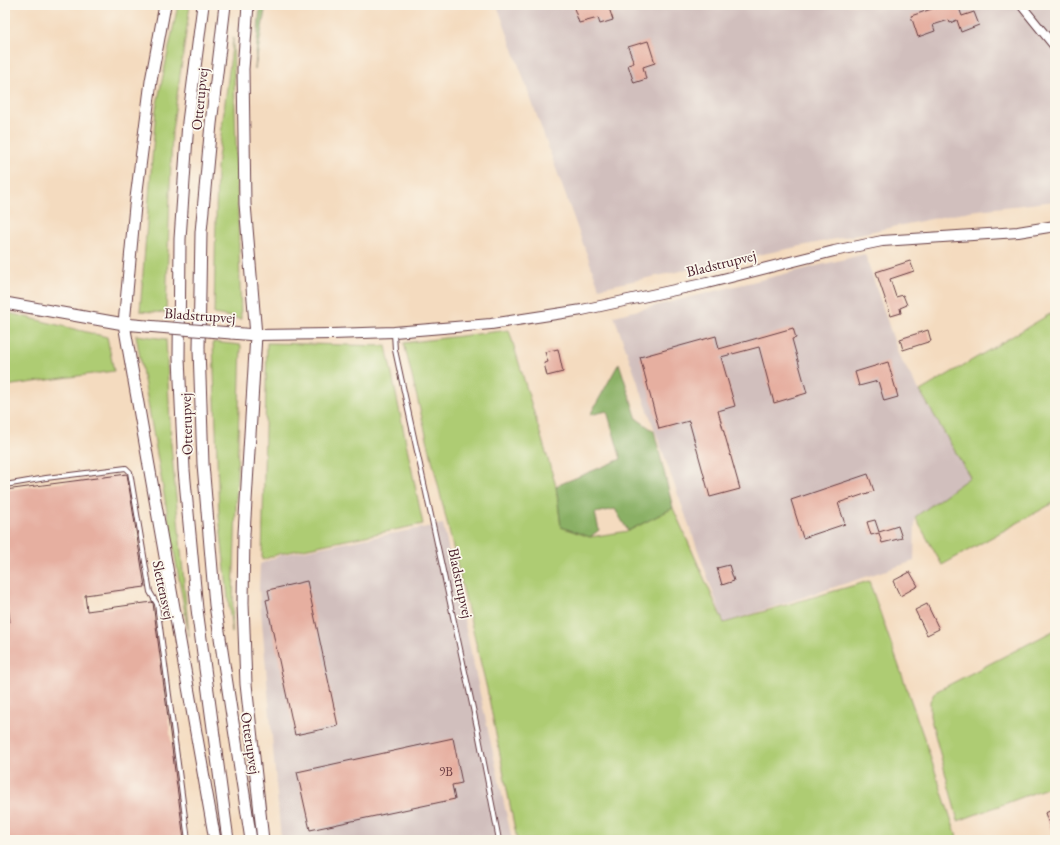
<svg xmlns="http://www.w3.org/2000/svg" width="1060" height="845" viewBox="0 0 1060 845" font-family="'EB Garamond',serif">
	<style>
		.industrial { fill: #d1bfbd }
		.green { fill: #aecc73; stroke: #7c764f }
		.forest { fill: #8ab065; stroke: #6a6848 }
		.building { fill: #e6afa0 }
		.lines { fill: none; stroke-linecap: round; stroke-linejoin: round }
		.service-casing { stroke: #643b41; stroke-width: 6 }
		.minor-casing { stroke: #643b41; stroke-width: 10 }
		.tertiary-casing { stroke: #643b41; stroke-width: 12 }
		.secondary-casing { stroke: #643b41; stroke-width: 13 }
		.service { stroke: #fff; stroke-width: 4 }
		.minor { stroke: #fff; stroke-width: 8 }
		.tertiary { stroke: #fff; stroke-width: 10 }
		.secondary { stroke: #fff; stroke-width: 11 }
		.secondary-bridge-casing { stroke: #643b41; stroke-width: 13; stroke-linecap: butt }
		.secondary-bridge { stroke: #fff; stroke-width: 11 }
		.labels { text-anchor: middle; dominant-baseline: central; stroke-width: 3.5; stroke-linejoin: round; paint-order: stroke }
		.number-label { font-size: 13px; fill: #714348 }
		.street-label { font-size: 15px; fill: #4a1f2b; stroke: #fbf7ec }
	</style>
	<rect width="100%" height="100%" fill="#fbf7ec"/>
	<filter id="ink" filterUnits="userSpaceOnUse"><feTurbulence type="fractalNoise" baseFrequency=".025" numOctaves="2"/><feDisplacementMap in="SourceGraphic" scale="8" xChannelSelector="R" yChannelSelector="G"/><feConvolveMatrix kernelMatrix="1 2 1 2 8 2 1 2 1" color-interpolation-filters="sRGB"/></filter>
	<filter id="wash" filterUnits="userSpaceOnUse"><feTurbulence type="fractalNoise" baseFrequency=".012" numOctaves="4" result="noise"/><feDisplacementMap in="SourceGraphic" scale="16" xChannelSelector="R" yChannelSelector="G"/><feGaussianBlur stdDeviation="0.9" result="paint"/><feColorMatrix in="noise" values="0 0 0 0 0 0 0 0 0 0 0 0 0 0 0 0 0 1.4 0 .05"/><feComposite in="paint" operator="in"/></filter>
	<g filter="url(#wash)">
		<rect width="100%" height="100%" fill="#f4dbbf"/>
		<path class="industrial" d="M497,5h558v196l-85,10 -371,77z
			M865,254l34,102 71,121 -55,40 -1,44 -190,62 -110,-307z
			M443,524l69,316h-231l-22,-252 1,-24 21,-9z"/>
		<path class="green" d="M178,5h12l-18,126 -6,182 -26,-2 16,-202z
			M233,38l8,281 -27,-5 3,-147z
			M1055,311v191l-113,63 -27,-48 55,-40 -50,-86z
			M5,312l102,25 7,34 -109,15z
			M509,330l47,156 5,41 29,10 38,-6 45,-23 51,115 145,-42 54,154 35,105h-441l-30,-151 -83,-346z
			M136,335l30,4 5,105 18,192z
			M213,342l28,3 -9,288 -13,-117z
			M267,343l119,3 37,178 -144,30 -17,6z
			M1055,630v155l-97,36 -28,-105v-15l5,-9z"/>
		<path class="forest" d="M260,5h6l-11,64z
			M619,363l18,56 17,12 19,77 -45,23 -13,-22 -20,4 4,17 -9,7 -29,-10 -5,-41 65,-27 -14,-48 -17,4z"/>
		<g id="blocks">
			<path class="building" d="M573,5h35l5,15 -13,4 -2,-6 -19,5z
				M943,5h15l4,11 12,-4 5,13 -18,7 -4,-12 -7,3 -1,-3 -16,5 2,6 -17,6 -7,-21z
				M648,41l7,22 -12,4 3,12 -12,4 -6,-18 6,-2 -6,-16z
				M910,261l4,10 -24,8 6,18 7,-2 4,10 -7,3 1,5 -10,3 -15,-44z
				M793,328l3,10 -4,1 15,54 -33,10 -15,-56 -38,10 14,49 -17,5 22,78 -30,8 -21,-76 -30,8 -19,-72 76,-21 3,13z
				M928,330l3,11 -28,9 -3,-11z
				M558,349l5,23 -16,4 -3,-13 4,-1 -3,-10z
				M888,362l10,35 -14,4 -6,-20 -19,5 -4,-14z
				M127,474l18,113 -60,8 2,16 65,-9 1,1 31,237h-179v-218h5l-2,-16h-3v-116z
				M868,474l6,17 -36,12 7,21 -42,14 -12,-38z
				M875,520l4,12 19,-6 4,12 -20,5 -3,-10 -8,2 -4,-13z
				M729,565l5,16 -12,4 -5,-17z
				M910,572l8,14 -18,10 -7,-15z
				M307,581l31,145 -43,9 -29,-135 4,-1 -2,-9z
				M927,604l12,25 -12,6 -12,-25z
				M453,738l9,45 -10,2 3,14 -145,31 -13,-58z
				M1055,809v29h-1l-9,-25z"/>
		</g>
	</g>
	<g filter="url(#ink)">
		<use href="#blocks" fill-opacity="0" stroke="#643b41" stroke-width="1"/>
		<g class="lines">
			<defs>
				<path id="service" d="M394,333l1,17 82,377 22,113
					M5,485l41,-7 80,-10 4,4 20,120 7,12 31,236"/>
				<path id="minor" d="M1021,5l34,42"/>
				<path id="tertiary" d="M256,335l76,-1 62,-2 97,-8 91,-14 125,-27 127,-32 48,-10 136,-9 37,-6"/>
				<path id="secondary" d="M165,5l-14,76 -16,125 -11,118 91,516
					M203,5l-15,117 -8,117 -1,119 5,112 13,139 31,231
					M225,5l-14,119 -10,108 -2,117 4,115 12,141 36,235
					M248,5l-5,64 2,135 11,131 -12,199 -1,69 3,81 17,156
					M5,303l119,21 22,2
					M231,333l25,2"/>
			</defs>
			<use href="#service" class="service-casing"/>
			<use href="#minor" class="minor-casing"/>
			<use href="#tertiary" class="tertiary-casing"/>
			<use href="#secondary" class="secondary-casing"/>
			<use href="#service" class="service"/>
			<use href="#minor" class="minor"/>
			<use href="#tertiary" class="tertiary"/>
			<use href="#secondary" class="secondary"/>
			<defs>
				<path id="secondary-bridge" d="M146,326l85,7"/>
			</defs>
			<use href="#secondary-bridge" class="secondary-bridge-casing"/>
			<use href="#secondary-bridge" class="secondary-bridge"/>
		</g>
	</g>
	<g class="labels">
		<g class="number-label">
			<text x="446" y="771">9B</text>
		</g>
		<g class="street-label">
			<text transform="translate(199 99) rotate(-84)">Otterupvej</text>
			<text transform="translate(721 263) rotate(-14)">Bladstrupvej</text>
			<text transform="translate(200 315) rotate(4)">Bladstrupvej</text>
			<text transform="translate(186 424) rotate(-92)">Otterupvej</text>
			<text transform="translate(461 583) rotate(78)">Bladstrupvej</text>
			<text transform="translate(164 590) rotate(78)">Slettensvej</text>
			<text transform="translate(251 743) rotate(81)">Otterupvej</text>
		</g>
	</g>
	<rect width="1060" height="845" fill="none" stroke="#fbf7ec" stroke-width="20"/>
</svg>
